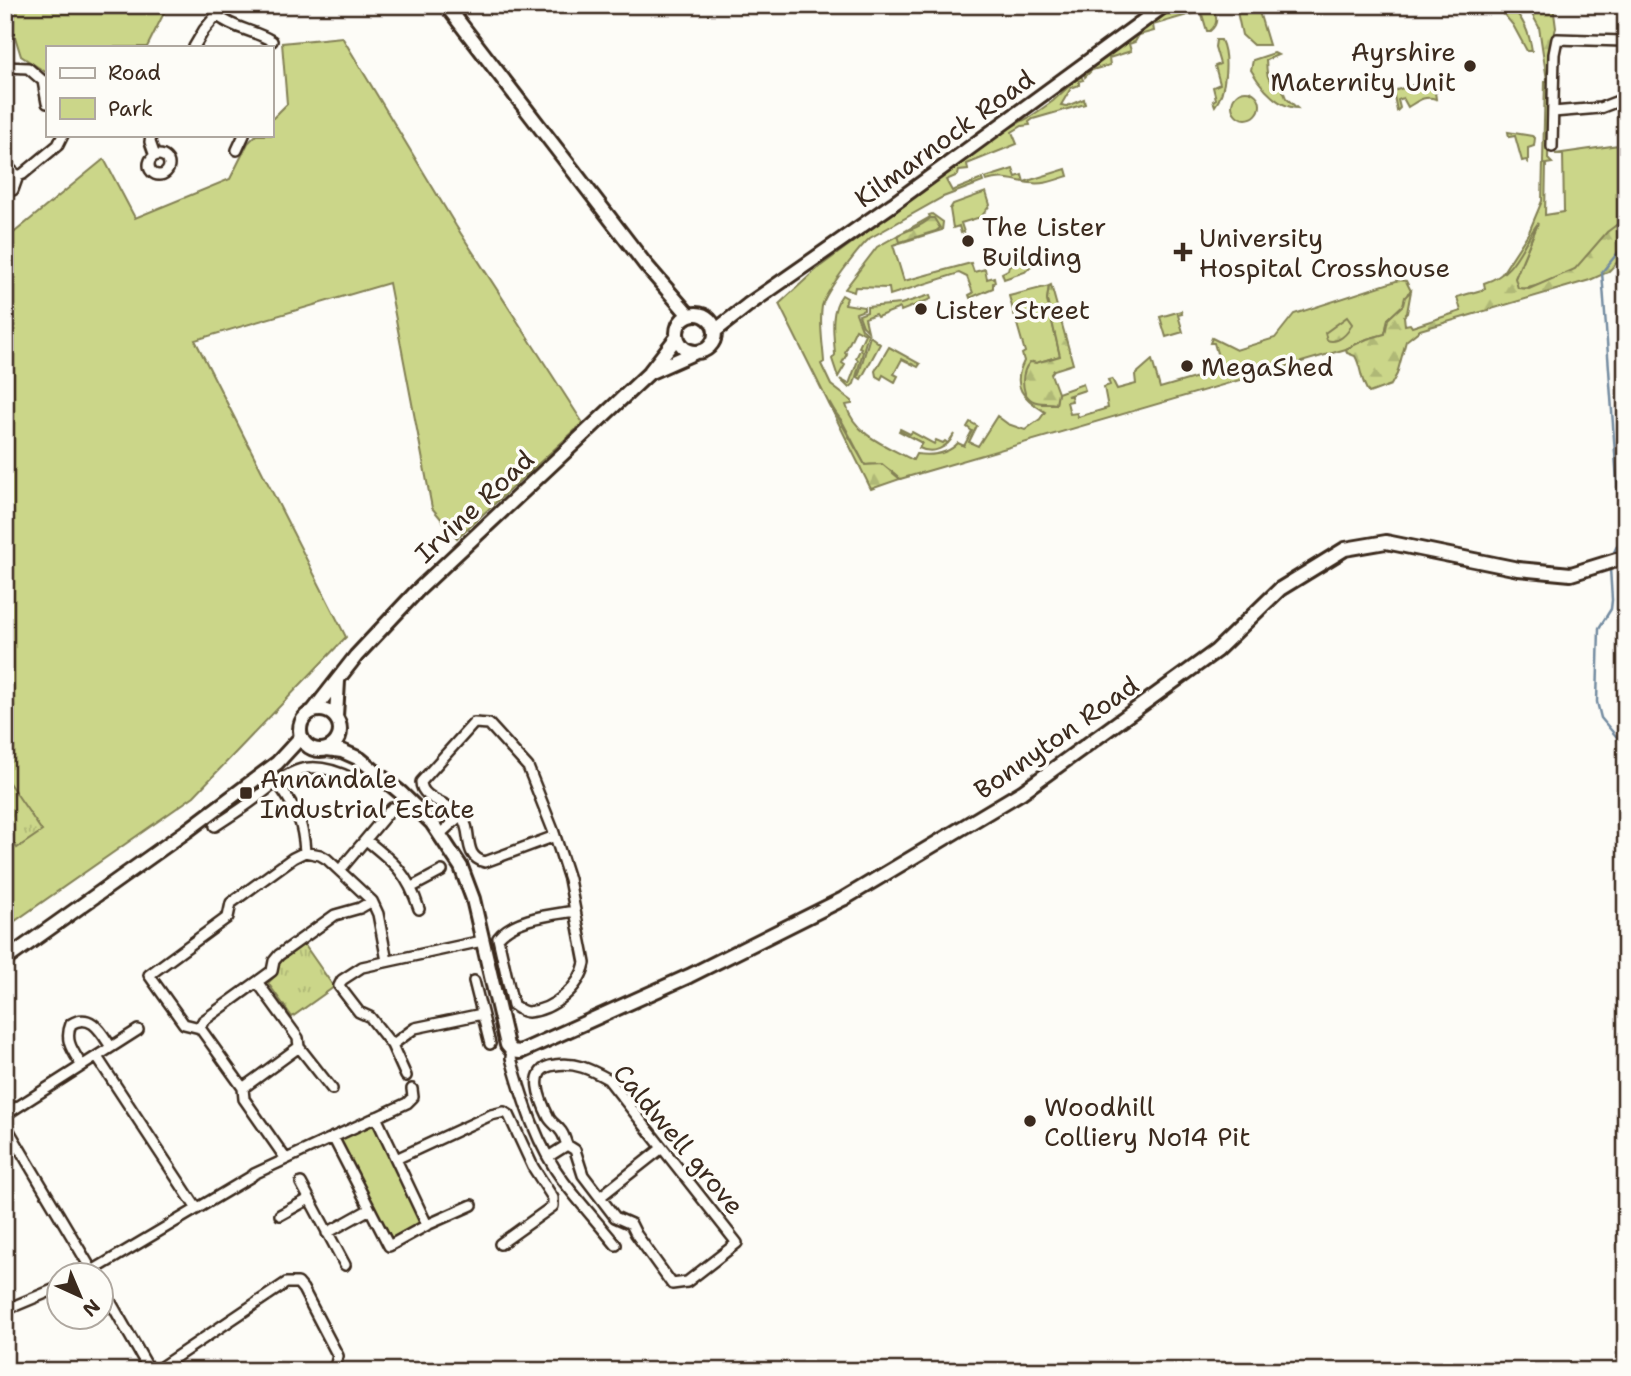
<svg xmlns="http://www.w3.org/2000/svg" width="1631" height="1376" viewBox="0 0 1631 1376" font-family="'Shantell Sans',sans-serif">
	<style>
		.green { fill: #cbd689; stroke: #838054; stroke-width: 2 }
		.forest { fill: url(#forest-firs); stroke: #838054; stroke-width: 2 }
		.park { fill: url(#park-tufts); stroke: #838054; stroke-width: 2 }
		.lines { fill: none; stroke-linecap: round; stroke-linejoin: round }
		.stream { stroke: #738ba0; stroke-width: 2.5 }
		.street-casing { stroke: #3b2a1e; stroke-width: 14 }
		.secondary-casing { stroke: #3b2a1e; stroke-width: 18 }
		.street { stroke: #fdfcf7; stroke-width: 9 }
		.secondary { stroke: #fdfcf7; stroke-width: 12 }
		.poi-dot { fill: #3b2a1e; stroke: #fdfcf7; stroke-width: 2.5 }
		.labels { text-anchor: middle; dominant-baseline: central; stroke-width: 7; stroke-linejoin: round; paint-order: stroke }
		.poi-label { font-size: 26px; fill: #3b2a1e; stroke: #fdfcf7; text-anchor: start }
		.street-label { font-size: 26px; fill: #3b2a1e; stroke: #fdfcf7 }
	</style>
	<defs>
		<pattern id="forest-firs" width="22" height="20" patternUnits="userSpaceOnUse" patternTransform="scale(1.75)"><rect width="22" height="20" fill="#cbd689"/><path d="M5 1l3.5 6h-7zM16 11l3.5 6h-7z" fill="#afb876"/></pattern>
		<pattern id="park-tufts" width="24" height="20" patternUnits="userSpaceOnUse" patternTransform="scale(1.75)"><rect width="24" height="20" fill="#cbd689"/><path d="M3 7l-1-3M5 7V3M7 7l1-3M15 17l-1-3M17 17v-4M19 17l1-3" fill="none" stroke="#afb876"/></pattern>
	</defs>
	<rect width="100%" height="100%" fill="#fdfcf7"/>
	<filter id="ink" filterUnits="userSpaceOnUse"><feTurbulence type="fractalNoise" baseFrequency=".0143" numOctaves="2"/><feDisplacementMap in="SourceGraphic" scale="14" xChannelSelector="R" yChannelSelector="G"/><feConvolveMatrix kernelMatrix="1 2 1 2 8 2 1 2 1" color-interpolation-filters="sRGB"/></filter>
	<g filter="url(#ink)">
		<path class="green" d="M5,5h163l-21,42h-100v26l-26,-17z
			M1176,5h36c4,11 8,18 -2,26h-3l-6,-20 -48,14 1,6 -15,4 -4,7 -6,2 2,7 -22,7 1,7 -18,5 -7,7 -1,-4z
			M1242,5h15l12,40h-16l-11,-10 -6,-28z
			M1496,5h14c13,14 19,26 22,46h-5l-14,-26z
			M342,37l114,189 127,197 -126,115 -25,-30 -43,-225 -194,57 151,297 -152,159 -189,132v-688l99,-81 31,59 95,-39 18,-36 8,-8h15v-15l16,-16 -5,-61z
			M1216,40h5c8,17 5,52 -6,66l-2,-5 3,-2 -3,-12 7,-3 -5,-18 5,-2 -5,-17z
			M1274,53l4,2 -12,5c1,10 -1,25 14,23l6,15 11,10c-21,-2 -36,-21 -46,-38l2,-10z
			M1081,75l2,5 -4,1v4l-8,3 -10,17 6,1 17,-7 1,5 -52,15 -4,3 1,3 -8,1 -10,6 5,12 -50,20 1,6 -9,1 -1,4 -12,5 6,11 30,-12 1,3 -40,15 -73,41c-12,11 -44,53 -48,68 -3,18 1,39 2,56l-3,2 10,21 21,16v3l-6,1c9,31 41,41 67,55l3,-6c15,2 32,0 42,-11l6,3 8,-15 -5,-4 3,-5 7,4 -8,16 9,4 19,-30 11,8 17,6 15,-11 5,-7c-22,-14 -34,-25 -21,-51l-2,-7 3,-2 -16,-56 40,-10 -2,14 13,56 -24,7 -3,-1 9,42h14l2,-11 25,-9 2,6 -18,6h4l1,5 -5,1 3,12 7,-1 1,4 30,-9 -4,-21 6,-2 -2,-5 4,-1 5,10 19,-5 -1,-9 17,-15 8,28 62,-18 -8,-27h-4l2,-5 24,12 39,-12 19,-24 105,-34 7,1 5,10 -3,2 -5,12 -15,14 -3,15 -18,5 -21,10 -446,130c-9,-10 -21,-16 -35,-14l-23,-44 -13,-17 -50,-100 39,-36 187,-138 25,-13 23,-16z
			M1441,77l1,13 -7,2 1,7c-12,-4 -18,2 -28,8l-5,-9 -5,2 2,8 -3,3 -4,-20z
			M1545,81h4l-1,78 4,4 -6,1 -1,51 19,-3 -1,-58h-8l71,-10v74c-22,14 -28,30 -46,47 -11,11 -45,23 -60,24l-5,-3v-8l22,-52c-13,12 -16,37 -34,46l26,-40 13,-31z
			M1232 105a14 14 0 1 1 28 0a14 14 0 1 1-28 0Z
			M1508,132l24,4 3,2 -1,8 -6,2v14l-2,-2 -4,1 -7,-25 -6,1z
			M1013,169l3,8 6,-2 2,7 42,-13 2,7c-13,4 -24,9 -38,7 -16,-2 -27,-8 -44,-2l-1,-3z
			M986,192l4,13 -9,12 -20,6 3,9 -3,1 -2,-7 -6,2 -3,-19 3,-5z
			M932,214l11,8 -1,8 -49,15 11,36 67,-18 3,9 11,-3 2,10 7,-2 1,5 -2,1v5l-23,10 -1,-3 4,-2 -6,-16 -8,-4 -69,22 -1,-7 -34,-1 -1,5 -9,-3 32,-42 53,-30 -1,-2z
			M1041,256l-16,16 -21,7 -2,-6 6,-3 1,-4z
			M842,295l5,3 -2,6 19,3v3l-8,3 6,16 6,5 -14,50 -5,4 -9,-9 9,5 9,-24 -2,-2 5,-10 -2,-1 6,-13 -9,-5 -11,23 2,2 -5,9 3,2 -7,12 -6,-18 3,-4c-1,-20 -6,-43 7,-60z
			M930,295l1,4 -30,12 -1,-3 -23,9 -2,-3 -10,4 3,13 -5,-5 -4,-11 8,-3v-5l34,-3z
			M1181,311l1,3 -4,1 5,17 -17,5 -6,-20z
			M870,336l10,8 -19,35 -3,-2z
			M889,347l31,17 -2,3 -16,-8 -8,15 4,2 -3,6 -12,-7 -2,4 -5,-3 -1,-5z
			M900,429l10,5 2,-2 22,12 2,-4 7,3 2,-2 3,2 6,-9c-6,14 -21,21 -35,14l3,-5 -23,-12z
			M372,1124l4,1 46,98 -29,16 -5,-1 -47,-97 1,-6z"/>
		<path class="forest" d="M1530,5h23l3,23 -4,13 -5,39 -8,-53 -11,-20z
			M930,218h4l6,10 -4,3 -36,11 -2,-7c12,-6 24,-8 32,-17z
			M1626,218v35l-18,19 -18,8 -170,50 -14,11 -9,33 -6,11 -22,8c-9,-12 -7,-25 -14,-37l-8,-3 -1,-4 21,-10 18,-5 3,-15 15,-14 2,-8 6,-6 -4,22 -3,3 1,9 5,-1 2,3 49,-16 -4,-14 28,-8 -1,-6c32,-10 36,-36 54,-60l-23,55 3,10 11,1 46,-20 32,-37z
			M1051,285l22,79 -19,6 -3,4 7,19 -2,11c-13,-3 -22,3 -31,-11 -3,-10 -3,-22 5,-31l6,1 24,-7 -13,-56 2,-14z
			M1347,317l5,7c-4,10 -14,20 -25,16l-2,-7z
			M830,403l35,62 17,-1 18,15 -29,10 -42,-85z"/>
		<path class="park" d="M5,777l37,54 -25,17 -12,-19z
			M304,944l30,43 -42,30 -24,-34 9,-9 3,-12z"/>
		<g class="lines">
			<path class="stream" d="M1611,558l13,-26 -4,-10 -18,-250 24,-29
				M1610,568l2,32 -1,9 -12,19 -2,74 4,16 20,24"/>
			<defs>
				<path id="street" d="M218,16c16,13 36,14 54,25
					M194,47l10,-17 21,-25
					M5,67l23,1 15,13h4
					M43,81l4,22
					M1553,112l47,-4 26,-10
					M151,135l-1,7 5,14
					M1552,147l2,-93 3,-15 66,2 3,-3
					M237,150l7,-15
					M149 165a10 10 0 1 1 20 0a10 10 0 1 1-20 0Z
					M5,165l13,11 5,-2 35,-29 5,-10
					M13,190l5,-14
					M277,781c18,28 26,37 28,71
					M215,826c14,-9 28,-18 41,-28 35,-28 52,-42 97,-19
					M440,834l21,-19
					M555,836l-70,26c-24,-6 -11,-31 -24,-46 -10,-13 -40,-16 -40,-34l53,-59 15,1 39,43 25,63 2,6 14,43 16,84c-5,24 -31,47 -57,49 -6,0 -10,-4 -15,-7l-15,-67c16,-20 53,-23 77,-27
					M366,840c28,22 42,34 53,69
					M340,870l52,-62
					M412,887l30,-16
					M474,981l16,63
					M200,1028l3,-7 69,-50 2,-10 5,-6 56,-40 25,-7 12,-7
					M392,1045l23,-17 67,-14
					M299,1047l33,42
					M512,1051l-1,7c12,43 26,88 53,124 17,22 35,42 52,63
					M97,1057l100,152
					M82,1066c-9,-15 -18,-25 -11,-42 20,-12 30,8 40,23
					M406,1076l-14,-31 -22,-28 -11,-5 -20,-26 3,-6 20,-13 120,-26
					M243,1088l-43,-60 -16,-4 -35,-49 79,-58 3,-14 62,-45 12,-6 15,3 7,4 45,42 6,13 9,47
					M243,1088l56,-41 -1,-9 -40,-55
					M243,1088l1,11 42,60
					M5,1115l133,-85
					M376,1117l51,108
					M5,1124l89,150
					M333,1137l56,109 38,-21 45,-20
					M548,1157l19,-12c-2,-5 -3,-11 -7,-15 -3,-4 -8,-7 -11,-12 -9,-18 -23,-50 6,-53 20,-3 35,4 53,14l129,164 -50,39 -15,2 -36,-50 -5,-10 -16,-7 -32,-42 -8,-25 -8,-5
					M396,1159l95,-44 13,-3 5,3 24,52 20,31v8l-53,38
					M254,1174l153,-71 6,-6 -1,-8
					M301,1183l44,82
					M600,1197l62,-49
					M280,1215l29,-16
					M327,1233l43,-24
					M87,1274l165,-98
					M102,1287l48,84
					M5,1310l55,-23
					M155,1371l131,-88h12l5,6 35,67 -3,11 -9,4"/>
				<path id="secondary" d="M446,5l199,259 44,51
					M677 333a19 19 0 1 1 38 0a19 19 0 1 1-38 0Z
					M715,331l33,-26 145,-101 272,-199
					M653,371l43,-19
					M300 730a20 20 0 1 1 40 0a20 20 0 1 1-40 0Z
					M313,711l43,-55 61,-65 232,-218 28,-36
					M336,717l2,-36
					M327,749l15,2 18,8 41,34 31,30 29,44 12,32 34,146 5,6 8,1 169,-76 154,-77 179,-107 194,-141 64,-62 65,-40 41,-7 132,27 53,5 55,-17
					M5,960l183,-130 89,-67 24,-26"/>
			</defs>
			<use href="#street" class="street-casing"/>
			<use href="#secondary" class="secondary-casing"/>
			<use href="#street" class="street"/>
			<use href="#secondary" class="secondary"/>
		</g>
	</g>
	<g class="poi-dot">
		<circle cx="1470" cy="66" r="7"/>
		<circle cx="968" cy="241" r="7"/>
		<path d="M1179.5 241.5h7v7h7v7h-7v7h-7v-7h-7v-7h7z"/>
		<circle cx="921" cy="309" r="7"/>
		<circle cx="1187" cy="366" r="7"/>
		<rect x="239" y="786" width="14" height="14" rx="3.5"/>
		<circle cx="1030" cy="1121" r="7"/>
	</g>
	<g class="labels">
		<g class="poi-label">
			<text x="1456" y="51" text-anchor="end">Ayrshire<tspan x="1456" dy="30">Maternity Unit</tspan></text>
			<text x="982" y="226">The Lister<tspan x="982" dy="30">Building</tspan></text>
			<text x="1199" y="237">University<tspan x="1199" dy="30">Hospital Crosshouse</tspan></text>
			<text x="935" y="309">Lister Street</text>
			<text x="1201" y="366">MegaShed</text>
			<text x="260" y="778">Annandale<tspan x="260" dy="30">Industrial Estate</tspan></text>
			<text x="1044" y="1106">Woodhill<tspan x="1044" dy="30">Colliery No14 Pit</tspan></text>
		</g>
		<g class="street-label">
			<text transform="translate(944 138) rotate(-36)">Kilmarnock Road</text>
			<text transform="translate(474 506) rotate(-43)">Irvine Road</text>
			<text transform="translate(1056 737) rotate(-35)">Bonnyton Road</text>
			<text transform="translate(679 1139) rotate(50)">Caldwell grove</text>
		</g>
	</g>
	<rect width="1631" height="1376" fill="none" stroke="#fdfcf7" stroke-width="28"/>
	<rect x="14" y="14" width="1603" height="1348" fill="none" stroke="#3b2a1e" stroke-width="2.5" filter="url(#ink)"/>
	<rect x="46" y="46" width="228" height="91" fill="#fdfcf7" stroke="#afa8a0" stroke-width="2"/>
	<rect x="60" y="68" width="35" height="10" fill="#fdfcf7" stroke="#afa8a0" stroke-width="2"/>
	<text x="108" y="80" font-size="21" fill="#3b2a1e">Road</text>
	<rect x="60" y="98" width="35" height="21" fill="#cbd689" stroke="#afa8a0" stroke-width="2"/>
	<text x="108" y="116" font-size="21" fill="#3b2a1e">Park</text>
	<g transform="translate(80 1296) rotate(136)"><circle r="33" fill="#fdfcf7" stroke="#afa8a0" stroke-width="2"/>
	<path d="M0-5L12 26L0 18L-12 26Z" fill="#3b2a1e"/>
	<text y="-10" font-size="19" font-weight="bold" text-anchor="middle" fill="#3b2a1e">N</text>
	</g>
</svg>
